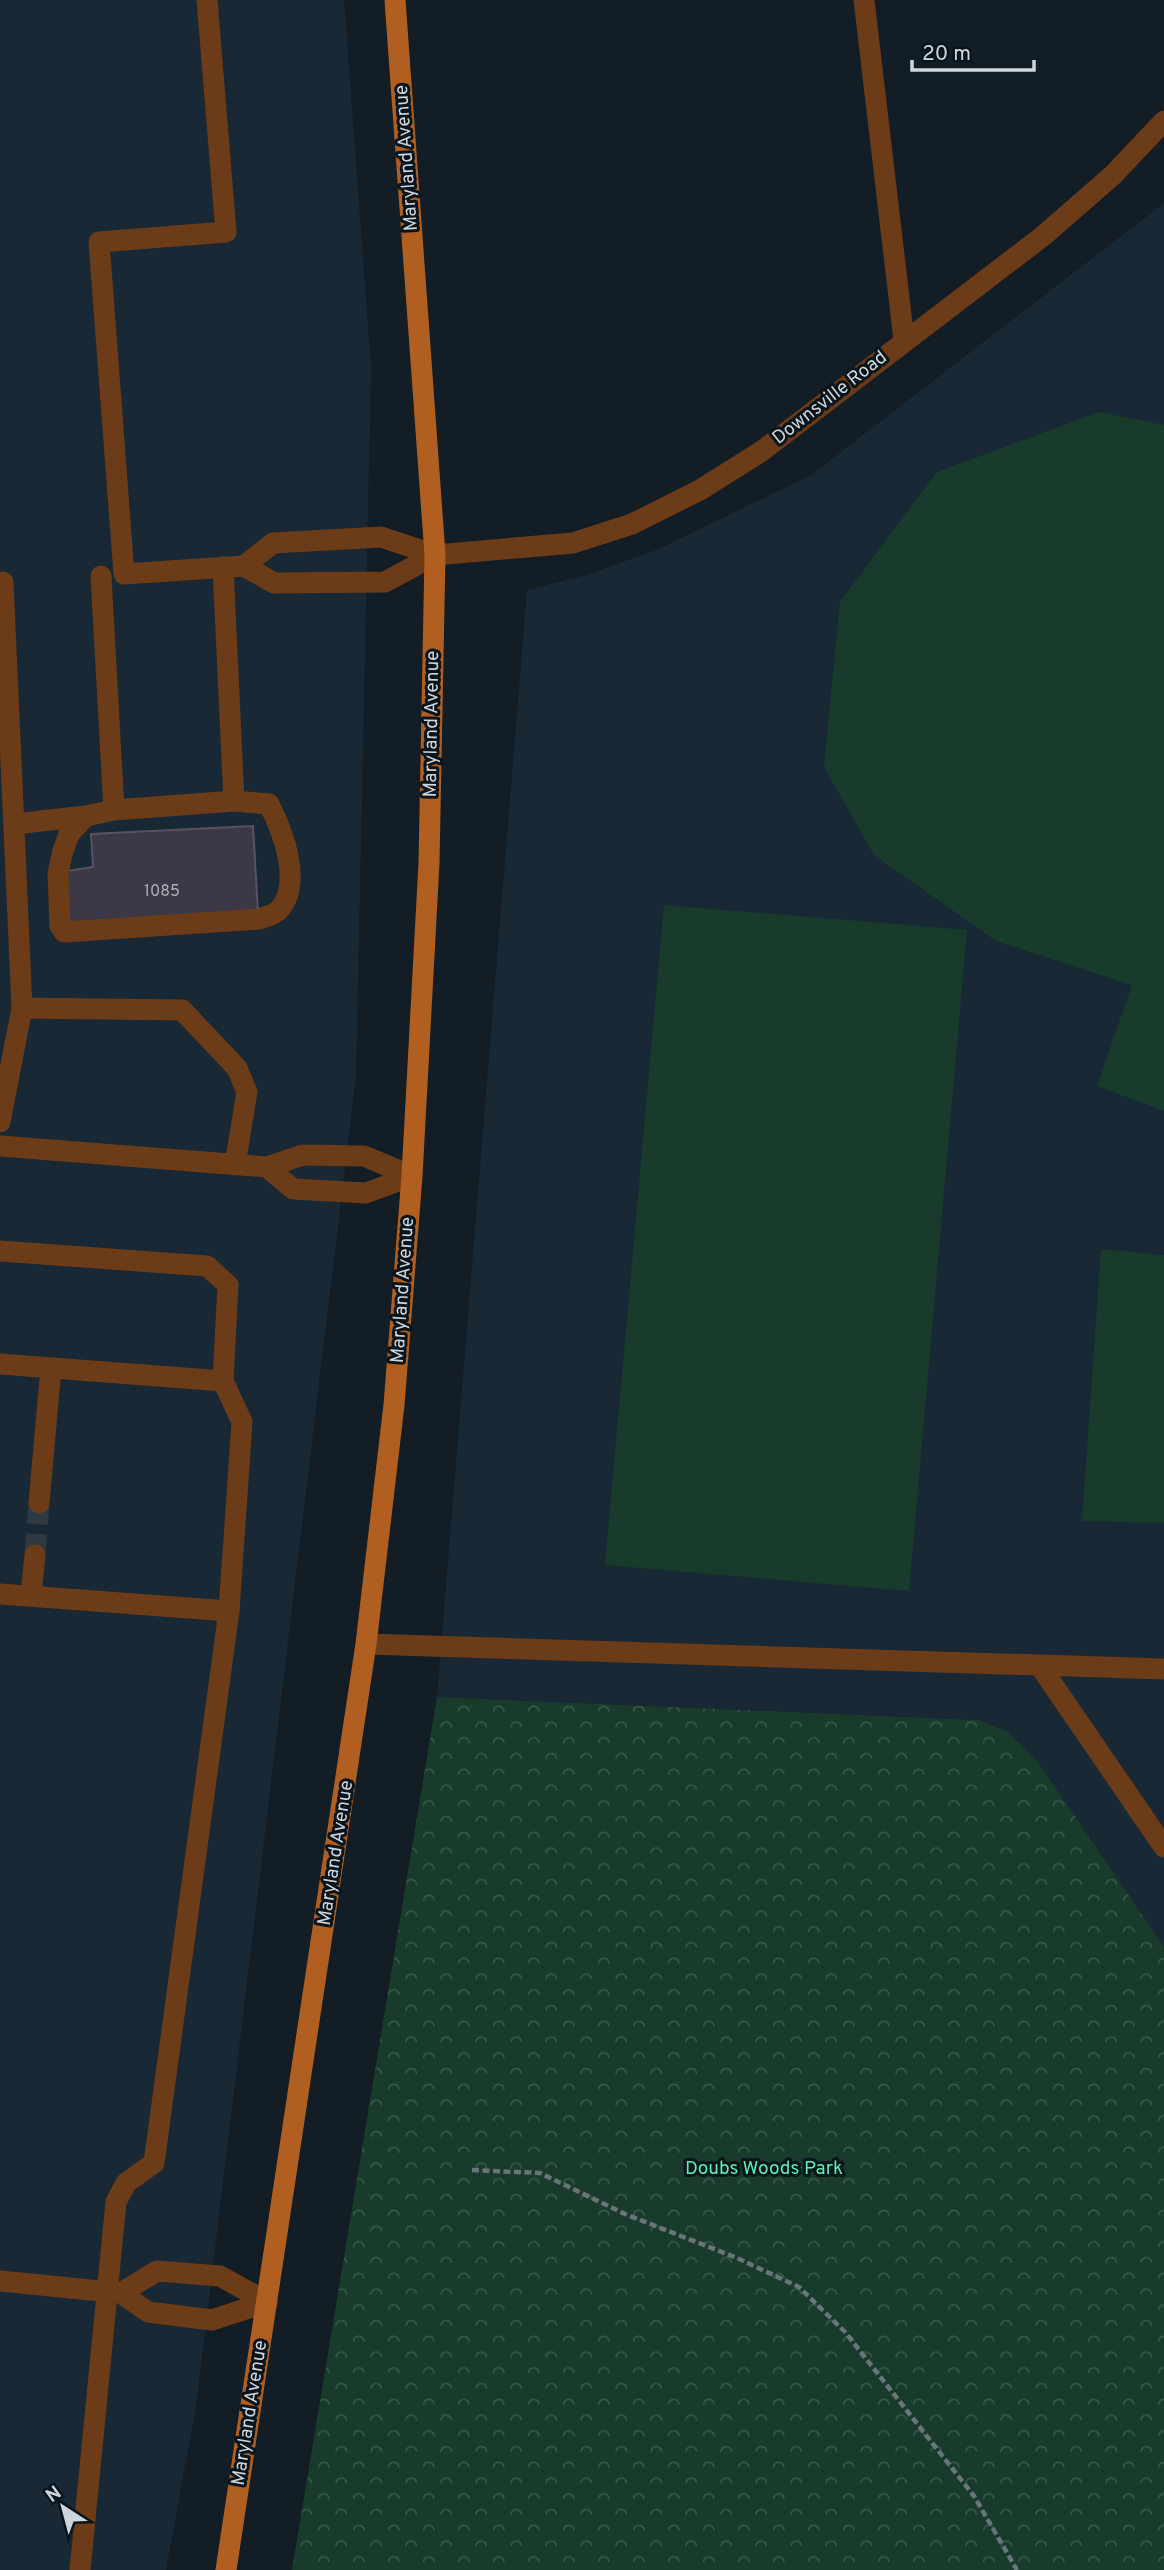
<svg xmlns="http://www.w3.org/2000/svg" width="1164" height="2570" viewBox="0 0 1164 2570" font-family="Overpass,sans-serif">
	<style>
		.built { fill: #182935 }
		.park { fill: url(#park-crowns) }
		.garden { fill: #183b2b }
		.building { fill: #3c3846; stroke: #585361; stroke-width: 2 }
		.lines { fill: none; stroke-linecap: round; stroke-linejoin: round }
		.minor-tunnel { stroke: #2e3941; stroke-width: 21; stroke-dasharray: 21 10; stroke-linecap: butt }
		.path { stroke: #6a747b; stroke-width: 4.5; stroke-dasharray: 7 3.5; stroke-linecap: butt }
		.minor { stroke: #6c3b17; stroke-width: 21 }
		.major { stroke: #b05f21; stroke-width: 21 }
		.labels { text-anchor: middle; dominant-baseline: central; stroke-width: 6; stroke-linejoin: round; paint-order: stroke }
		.number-label { font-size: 16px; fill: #aaaeb6 }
		.street-label { font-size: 19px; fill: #ced6dc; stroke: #09141c }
		.park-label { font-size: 19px; fill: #5bf0af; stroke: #09141c }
	</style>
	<defs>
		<pattern id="park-crowns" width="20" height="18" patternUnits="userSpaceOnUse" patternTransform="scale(1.75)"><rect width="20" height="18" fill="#183b2b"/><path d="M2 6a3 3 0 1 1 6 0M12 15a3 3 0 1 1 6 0" fill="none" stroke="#385749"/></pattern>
	</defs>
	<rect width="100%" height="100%" fill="#121d26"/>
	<path class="built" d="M0,0h344l27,367 -15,709 -160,1331 -30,163h-166z
		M1164,203v1744l-126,-185 -60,-42 -541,-23 90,-1107 59,-15 73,-26 152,-74z"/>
	<path class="park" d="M437,1697l541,23 29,11 31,31 126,185v623h-872z"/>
	<path class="garden" d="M1099,412l65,13v686l-67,-25 35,-101 -136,-44 -122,-86 -50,-88 16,-165 97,-130z
		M664,905l303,25 -58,661 -304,-26z
		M1101,1249l63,6v268l-82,-2z"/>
	<path class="building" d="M253,826l5,87 -191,13 -1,-55 27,-4 -2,-33z"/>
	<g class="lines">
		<path class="minor-tunnel" d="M35,1555l4,-52"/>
		<path class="path" d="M472,2170l68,3 85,41 112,44 62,29 46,45 129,164 43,74"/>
		<path class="minor" d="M207,0l19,232 -127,10 25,332 120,-8 30,17 111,-1 50,-27
			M864,0l40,340
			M244,566l29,-23 108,-6 54,18 138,-12 59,-19 68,-34 62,-39 281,-215 70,-61 51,-54
			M223,567l11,234
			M101,576l13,234
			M3,582l19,426 160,2 55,58 10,24 -12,73
			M234,801l35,3c14,28 34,79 10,106 -5,5 -14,7 -20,9l-195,13 -4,-6 -2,-53 5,-22 6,-17 17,-18 28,-6z
			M14,824l72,-8
			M0,1122l22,-114
			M0,1146l267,21 36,-12 61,1 48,20 -46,17 -73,-4 -26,-22
			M0,1251l207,15 21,19 -5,96
			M0,1364l223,17 19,41 -13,189 -75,552 -28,20 -10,19 -36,368
			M39,1503l12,-135
			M0,1594l229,17
			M31,1596l4,-41
			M366,1644l798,25
			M1040,1666l124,181
			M0,2281l121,12 27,19 64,8 55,-18 -47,-26 -63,-5 -36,22"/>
		<path class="major" d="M226,2570l140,-926 28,-239 18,-229 17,-313 6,-308 -40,-555"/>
	</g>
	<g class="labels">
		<g class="number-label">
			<text x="162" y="892">1085</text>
		</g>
		<g class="street-label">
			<text transform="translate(407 158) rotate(-94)">Maryland Avenue</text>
			<text transform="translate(830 398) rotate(-38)">Downsville Road</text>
			<text transform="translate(432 724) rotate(-89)">Maryland Avenue</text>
			<text transform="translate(403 1290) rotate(-86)">Maryland Avenue</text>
			<text transform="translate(336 1853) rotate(-81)">Maryland Avenue</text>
			<text transform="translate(250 2413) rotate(-81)">Maryland Avenue</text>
		</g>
		<g class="park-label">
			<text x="764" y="2169">Doubs Woods Park</text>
		</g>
	</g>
	<g transform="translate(63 2507) rotate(324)" stroke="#09141c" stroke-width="5" paint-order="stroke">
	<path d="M0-5L12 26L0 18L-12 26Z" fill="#ced6dc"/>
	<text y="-10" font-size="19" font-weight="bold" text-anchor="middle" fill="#ced6dc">N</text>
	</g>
	<path d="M912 60v10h122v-10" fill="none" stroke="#ced6dc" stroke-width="3.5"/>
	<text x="922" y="60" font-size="21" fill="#ced6dc" stroke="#09141c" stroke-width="5" paint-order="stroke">20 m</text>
</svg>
